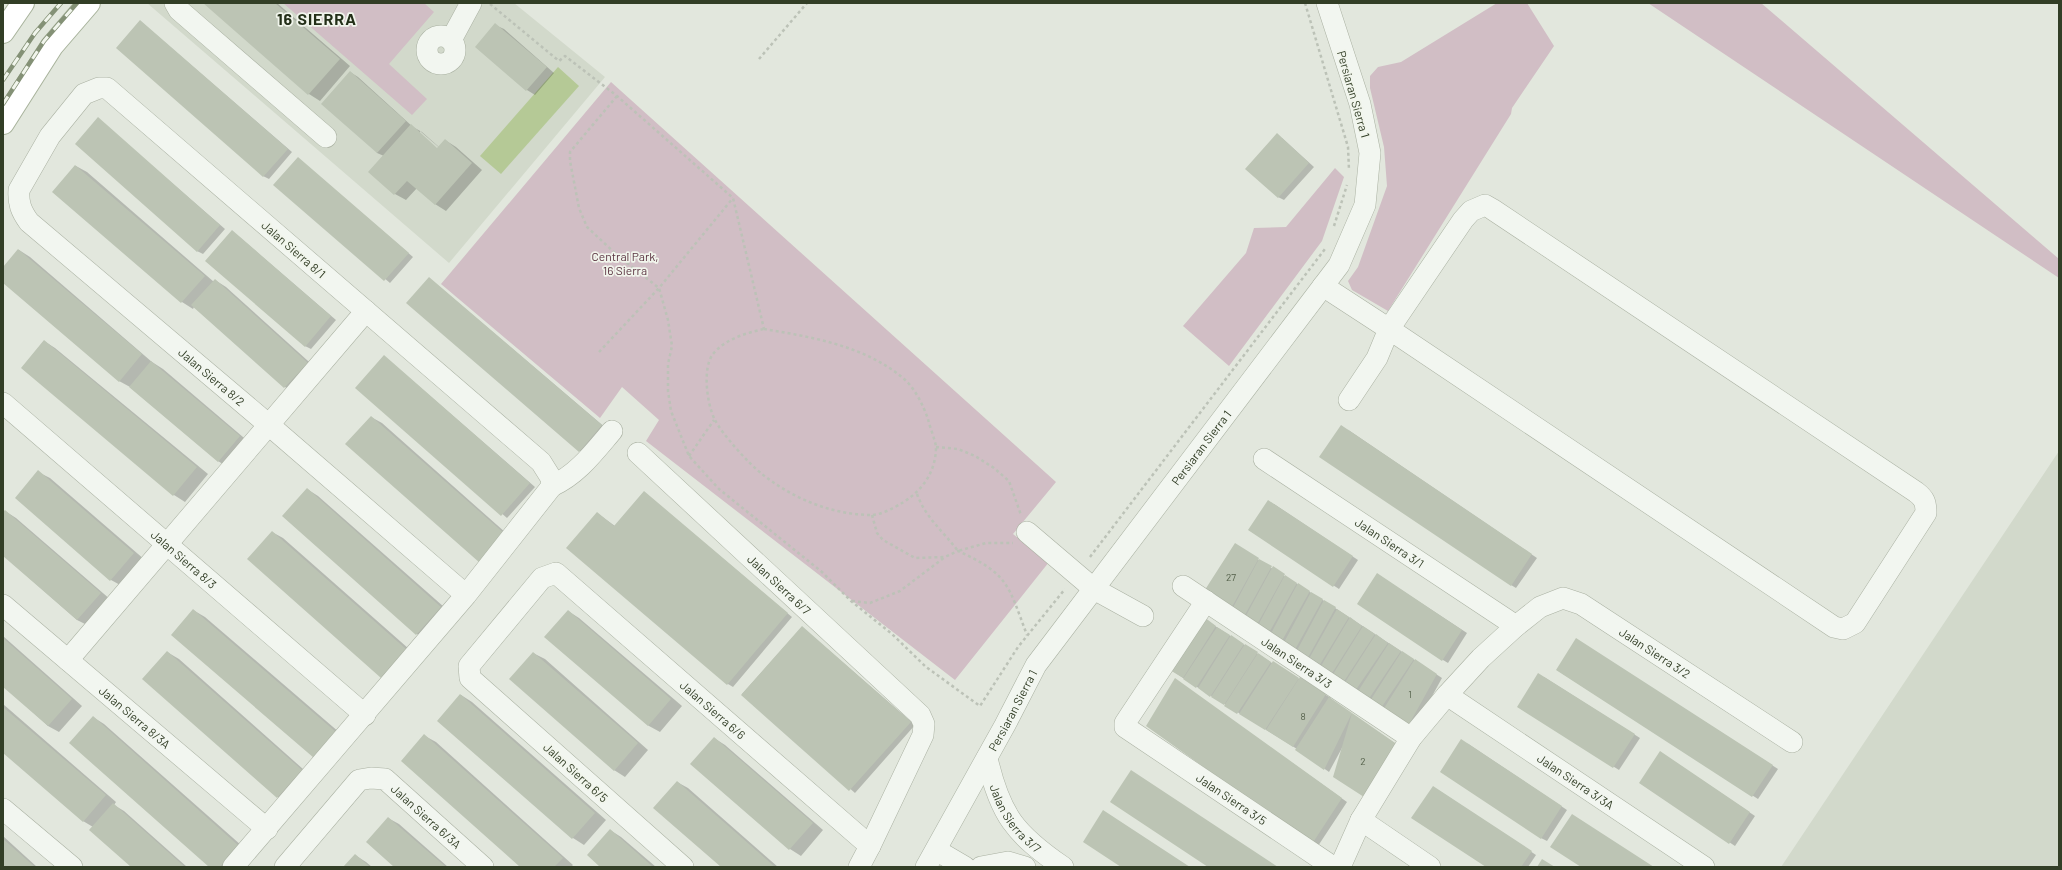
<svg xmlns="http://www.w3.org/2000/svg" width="2062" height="870" viewBox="0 0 2062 870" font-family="Barlow,sans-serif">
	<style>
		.built { fill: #d2d9cb }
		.green { fill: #d1bec5 }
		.water { fill: #b5c996 }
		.shadow { fill: #0003; fill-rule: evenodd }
		.building { fill: #bcc4b4 }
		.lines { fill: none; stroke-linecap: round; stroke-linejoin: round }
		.minor-casing { stroke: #aab1a2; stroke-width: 22 }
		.major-casing { stroke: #a8b39c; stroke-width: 24 }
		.path { stroke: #bcc2b7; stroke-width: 2.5; stroke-dasharray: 3 3; stroke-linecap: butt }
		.minor { stroke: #f2f6f0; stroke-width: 21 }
		.major { stroke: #fff; stroke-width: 22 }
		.rail-casing { stroke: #849176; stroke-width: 4.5 }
		.rail { stroke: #f1f5ec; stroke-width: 3; stroke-dasharray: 9; stroke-linecap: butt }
		.labels { text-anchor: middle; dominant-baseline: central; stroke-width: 3.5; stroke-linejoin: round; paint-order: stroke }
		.number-label { font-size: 10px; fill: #54604a }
		.street-label { font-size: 12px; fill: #323e26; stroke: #f1f5ec }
		.park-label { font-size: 12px; fill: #5a3340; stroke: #f1f5ec }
		.district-label { font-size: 16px; font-weight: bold; letter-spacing: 1px; fill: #232f18; stroke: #f1f5ec }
	</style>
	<rect width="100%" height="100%" fill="#e2e7dd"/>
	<path class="built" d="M147,3h367l91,74 -156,186z
		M2059,451v416h-278z"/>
	<path class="green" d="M283,3h141l10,9 -45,52 38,35 -15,16z
		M1497,3h30l27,43 -42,62 -1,6 -123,197 -36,-21 -4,-9 10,-14 29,-81 -3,-39 -14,-59v-12l8,-9 23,-5z
		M1648,3h113l298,256v19z
		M611,82l445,400 -43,52 36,28 -94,118 -309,-239 13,-21 -37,-33 -22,31 -159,-134z
		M1335,168l9,9 -22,64 -93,125 -46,-40 63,-73 8,-25 32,-1z"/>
	<path class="water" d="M558,67l21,19 -78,88 -21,-18z"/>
	<path class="shadow" d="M205,3h72l73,63 -30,35 -11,-7z
		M140,21l152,131 -23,27 -6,-3z
		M495,25l9,4 50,44 -19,22 -8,-5 -51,-43z
		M350,72l8,5 55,50 9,5 17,15 6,-7 11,7 26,23 -36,41 -11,-7 -18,-16 -11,12 -11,-6 -25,-22 14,-16 -7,-3zM420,131l22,19 -2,2 -20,-18z
		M98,119l127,110 -22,25 -6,-3z
		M1282,138l32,29 -30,33 -6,-3z
		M298,158l115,99 -23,26 -115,-98z
		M76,166l11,6 127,110 1,-2 11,7 92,83 -22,24 -11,-7 -91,-80 -1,2 -11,-7 -129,-110z
		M237,235l99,85 -25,29 -6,-3z
		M19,250l11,7 122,105 11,7 87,74 -21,25 -11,-7 -88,-74 -11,-6 -116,-99v-14z
		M429,278l178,151 -22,25 -5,-3z
		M44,341l11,7 153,126 -23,28 -11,-7 -152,-127z
		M384,356l151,131 -28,31 -150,-130z
		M371,417l11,6 133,118 -23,27z
		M1347,429l190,129 -21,30 -5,-3z
		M38,472l12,6 95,82 -23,26 -11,-6z
		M307,489l11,7 134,118 -24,27 -11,-7 -134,-118z
		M644,492l148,125 -59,70 -5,-3 -131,-171 18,13z
		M1274,504l84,56 -19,29 -90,-59z
		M5,511l11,7 95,82 -22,26 -12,-6 -74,-65v-41z
		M272,532l11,6 134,118 -24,27 -11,-6z
		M1235,545l94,59 113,74 -29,53 -210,-135z
		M1383,578l84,55 -19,30 -5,-3z
		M193,610l12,7 142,122 -22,25z
		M568,611l11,7 103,88 -22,26 -11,-6 -103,-89z
		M1209,622l63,41 59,35 -1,1 73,50 -61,-1 -13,24 -32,-23 -100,-62 -26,-17z
		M802,627l113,98 -60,68 -113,-99z
		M3,636l79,70 -23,26 -11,-6 -45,-41z
		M1582,643l196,126 -20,30 -201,-129z
		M167,652l12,7 133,118 -23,27 -11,-7 -134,-118z
		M533,653l12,6 103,91 -23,27 -11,-7z
		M1544,677l96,61 -21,32 -101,-63z
		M1180,683l167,119 -29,44 -6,-3z
		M461,695l11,7 134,118 -22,25 -11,-7 -134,-118z
		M3,704l113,98 -2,3 10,6 63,56h-55l-39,-40 -10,-6 -80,-69z
		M93,717l11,7 146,129 -13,14h-27z
		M425,736l11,6 137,123 -2,2h-50z
		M714,738l11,7 98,85 -22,26 -11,-7z
		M1467,743l100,67 -20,31 -6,-3z
		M1666,756l89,60 -20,30 -95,-63z
		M677,782l11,6 90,79h-55z
		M1438,790l98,65 -8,12h-40z
		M388,818l11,6 49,43h-52z
		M610,830l11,7 35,30h-54z
		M3,836l34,31h-34z
		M355,855l11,7 6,5h-27z"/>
	<path class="building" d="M203,3h72l65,56 -32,36z
		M140,20l148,129 -25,28 -147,-129z
		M495,23l52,44 -21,24 -51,-44z
		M350,71l56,50 -29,32 -56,-49z
		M98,117l122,108 -23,27 -122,-108z
		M411,124l26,24 8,-9 27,24 -37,42 -28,-24 -13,14 -26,-23z
		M1277,133l32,30 -31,35 -33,-29z
		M298,157l111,96 -25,28 -111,-96z
		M75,165l130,111 -24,27 -129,-111z
		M232,230l99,86 -26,31 -100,-86z
		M18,249l124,105 -23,28 -116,-99v-16z
		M429,277l173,148 -23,27 -173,-149z
		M215,279l93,84 -24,25 -93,-83z
		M44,340l153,127 -24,29 -152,-128z
		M384,355l146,128 -29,33 -146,-128z
		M151,361l89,75 -22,26 -89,-75z
		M371,416l134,118 -25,29 -135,-119z
		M1341,425l191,129 -21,32 -192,-129z
		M38,470l96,83 -24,28 -95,-83z
		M307,488l134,119 -25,28 -134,-119z
		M644,491l144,122 -61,72 -161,-137 31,-36 17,14z
		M1268,500l85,56 -20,31 -85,-57z
		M5,510l96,83 -24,27 -74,-64v-44z
		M272,531l134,118 -25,29 -134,-119z
		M1235,543l24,15 -31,56 -27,-18z
		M1259,559l13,7 -31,56 -12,-7z
		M1273,566l12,8 -31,56 -12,-7z
		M1377,573l85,57 -20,31 -85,-57z
		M1285,575l12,8 -31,55 -11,-7z
		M1298,583l12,8 -31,55 -11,-7z
		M1311,592l12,7 -31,56 -11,-7z
		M1324,600l12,7 -31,56 -11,-7z
		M193,609l143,123 -22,26 -143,-123z
		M1337,609l12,8 -33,54 -10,-7z
		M568,610l103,89 -23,27 -104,-89z
		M1204,617l12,9 -33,52 -13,-8z
		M1350,617l12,9 -33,52 -11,-7z
		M802,626l109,96 -62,69 -108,-96z
		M1363,626l12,8 -34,52 -11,-7z
		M1217,627l13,8 -34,53 -13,-9z
		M1376,634l12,9 -35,51 -11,-7z
		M1231,635l13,9 -34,53 -12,-9z
		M3,638l69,61 -24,27 -45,-39z
		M1576,638l197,127 -21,32 -196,-127z
		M1389,643l12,8 -35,52 -11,-7z
		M1245,644l13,8 -34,53 -13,-8z
		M167,651l135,119 -25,28 -135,-119z
		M1402,651l12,8 -35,52 -11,-7z
		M533,652l105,91 -24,28 -105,-92z
		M1258,653l13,9 -34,52 -13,-8z
		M1415,659l22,15 -30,54 -26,-15z
		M1273,661l26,17 -34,52 -26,-16z
		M1538,673l97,61 -22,34 -96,-61z
		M1300,677l26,17 -33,53 -27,-17z
		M1175,678l167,120 -30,46 -166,-118z
		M460,694l135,119 -23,26 -135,-118z
		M1329,697l23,16 -28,57 -29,-20z
		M3,707l103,88 -23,27 -80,-69z
		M1352,713l46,32 -34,52 -31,-20z
		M93,716l146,130 -19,21h-11l-140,-124z
		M424,734l139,124 -9,9h-34l-119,-106z
		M714,737l99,86 -24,27 -99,-86z
		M1461,739l101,67 -21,33 -101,-67z
		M1660,751l90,61 -21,32 -90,-61z
		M1131,770l147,97h-70l-98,-65z
		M677,781l98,86h-54l-68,-59z
		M1433,786l99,65 -11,16h-35l-75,-49z
		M113,803l72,64h-54l-42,-37z
		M1103,810l87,57h-69l-38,-25z
		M1572,814l82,53h-73l-31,-20z
		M388,817l58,50h-52l-28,-25z
		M610,829l43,38h-53l-13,-12z
		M3,839l32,28h-32z
		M355,854l15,13h-27z
		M1542,859l13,8h-18z"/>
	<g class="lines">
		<defs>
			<g id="minor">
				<path d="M175,3l4,7 147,127"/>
				<circle cx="441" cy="50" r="14"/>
				<path d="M451,40l20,-37"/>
				<path d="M1323,286l66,43 445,298 9,2 12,-6 71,-110c0,-11 -2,-15 -10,-21l-424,-283 -7,-4 -14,6 -8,9 -74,109 -12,29 -28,42"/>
				<path id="s1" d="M3,403l362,312"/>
				<path id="s2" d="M638,453l282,262 4,9 -1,11 -53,111 -11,21"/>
				<path id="s3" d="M1264,459l252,167"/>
				<path d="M552,486c26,-12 42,-34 60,-55"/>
				<path d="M1027,532l67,57 49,27"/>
				<path id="s4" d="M1183,586l228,152"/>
				<path id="s5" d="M1206,601l-81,122v4l208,140"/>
				<path id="s6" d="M3,605l264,224"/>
				<path d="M68,660l298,-349"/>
				<path id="s7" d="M1447,695l257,172"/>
				<path id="s8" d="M987,758c13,57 28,76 76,109"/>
				<path d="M3,809l69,58"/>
				<path d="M1361,820l69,47"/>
				<path d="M936,850l29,17"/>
				<path id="s9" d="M233,867l233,-272 86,-109 -1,-8 -10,-16 -434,-374h-8l-15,6 -34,42 -31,54c-1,13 2,21 10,32l240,203 197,170"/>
				<path id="s10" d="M285,867l74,-87 12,-2 14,1 98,88"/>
				<path id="s11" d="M683,867l-213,-189 -1,-12 73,-88 14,-5 314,273"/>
				<path id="s12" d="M926,867l79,-142 31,-60 303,-400 26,-60 5,-52 -10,-49 -33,-101"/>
				<path d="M981,867l27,-5 17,5"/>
				<path id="s13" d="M1340,867l21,-47 50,-82 36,-43 34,-37 35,-32 24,-19 23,-9 18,6 211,138"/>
			</g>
			<path id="major" d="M3,32l20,-29
				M3,123l49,-77 37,-43"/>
		</defs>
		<use href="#minor" class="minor-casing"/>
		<use href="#major" class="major-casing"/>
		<path class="path" d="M1305,3l43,144 1,23
			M490,4l69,57 6,-5 52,40 116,102 31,131
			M759,59l48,-56
			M617,96l-47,56v9l9,47 8,19 30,28 42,33 9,32 4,26 -4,18v27l3,20 18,45 30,33 103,83 29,29 41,33 34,33 54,39 38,-59 47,-58
			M1334,226l13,-41
			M764,329c48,8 101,17 139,49 12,10 20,27 25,41 2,9 7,20 8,28 0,25 -14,44 -34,56 -8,5 -23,13 -33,12 -39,-1 -77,-17 -107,-41 -13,-10 -40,-40 -47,-54 -8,-15 -13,-52 -2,-66 12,-15 33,-21 51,-25z
			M599,352l60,-64 74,-90
			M936,447l22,2 17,7 19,12 15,13 12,34
			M689,456l25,-36
			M917,494c8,23 26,37 41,57l28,-8h27
			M872,515l5,18 6,7 32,18 30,-1 13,-6c51,23 50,34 69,84
			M1090,557l235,-308
			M852,601l18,2 30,-12 45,-34"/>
		<use href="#minor" class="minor"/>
		<use href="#major" class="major"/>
		<defs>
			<path id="rail" d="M3,80l32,-47 26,-30
				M3,104l41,-63 33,-38"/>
		</defs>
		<use href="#rail" class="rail-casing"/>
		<use href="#rail" class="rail"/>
	</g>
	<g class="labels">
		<g class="number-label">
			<text x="1231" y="577">27</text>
			<text x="1410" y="694">1</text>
			<text x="1303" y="716">8</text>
			<text x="1363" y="761">2</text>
		</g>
		<g class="street-label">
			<text transform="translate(1354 94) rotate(74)">Persiaran Sierra 1</text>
			<text transform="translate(294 249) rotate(41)">Jalan Sierra 8/1</text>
			<text stroke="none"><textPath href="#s9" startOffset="1511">Jalan Sierra 8/2</textPath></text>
			<text stroke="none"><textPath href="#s12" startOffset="503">Persiaran Sierra 1</textPath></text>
			<text stroke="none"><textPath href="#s3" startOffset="151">Jalan Sierra 3/1</textPath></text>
			<text stroke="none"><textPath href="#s1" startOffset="239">Jalan Sierra 8/3</textPath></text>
			<text stroke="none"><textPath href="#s2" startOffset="193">Jalan Sierra 6/7</textPath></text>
			<text stroke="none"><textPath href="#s13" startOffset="464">Jalan Sierra 3/2</textPath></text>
			<text stroke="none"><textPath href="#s4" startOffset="137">Jalan Sierra 3/3</textPath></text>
			<text stroke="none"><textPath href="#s11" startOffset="634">Jalan Sierra 6/6</textPath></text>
			<text stroke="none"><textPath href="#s12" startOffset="179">Persiaran Sierra 1</textPath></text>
			<text stroke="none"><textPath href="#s6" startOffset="173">Jalan Sierra 8/3A</textPath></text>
			<text transform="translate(576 772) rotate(42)">Jalan Sierra 6/5</text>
			<text stroke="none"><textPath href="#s7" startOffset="155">Jalan Sierra 3/3A</textPath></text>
			<text stroke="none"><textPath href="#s5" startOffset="279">Jalan Sierra 3/5</textPath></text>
			<text stroke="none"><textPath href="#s10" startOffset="196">Jalan Sierra 6/3A</textPath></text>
			<text stroke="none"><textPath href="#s8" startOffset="68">Jalan Sierra 3/7</textPath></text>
		</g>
		<g class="park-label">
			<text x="625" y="256">Central Park,<tspan x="625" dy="14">16 Sierra</tspan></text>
		</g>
		<g class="district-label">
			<text x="317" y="18">16 SIERRA</text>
		</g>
	</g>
	<rect width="2062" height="870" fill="none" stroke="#323e26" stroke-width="8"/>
</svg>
